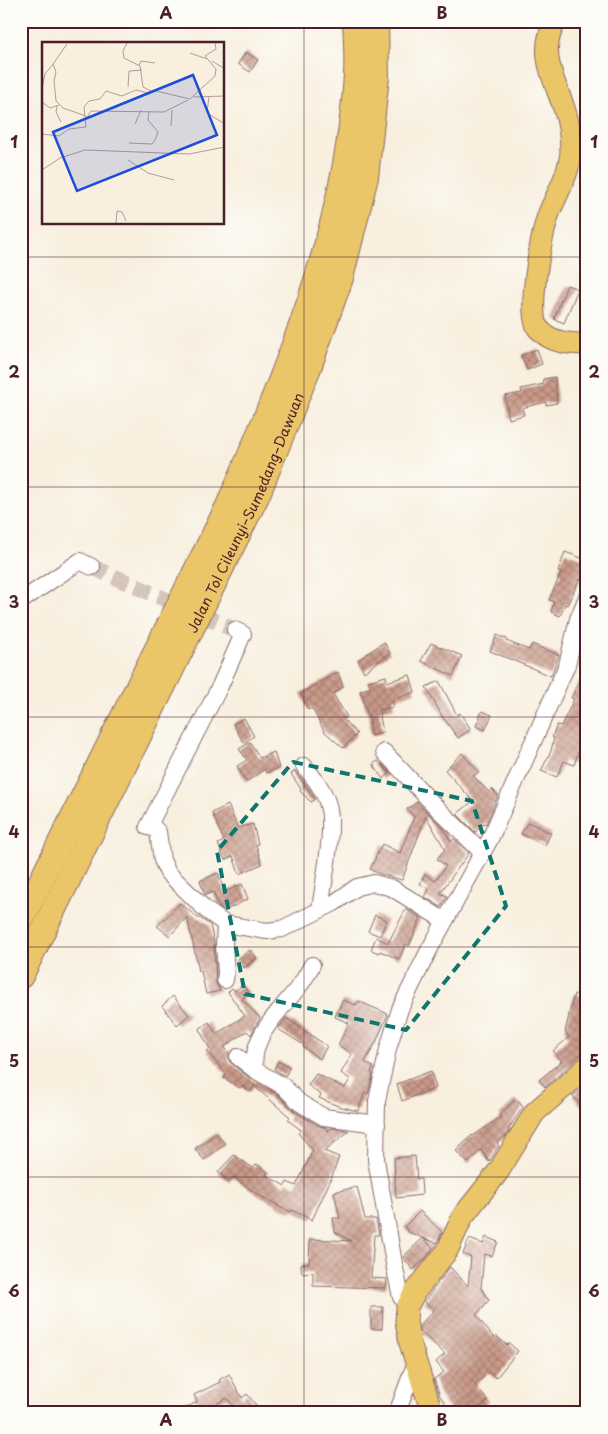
<svg xmlns="http://www.w3.org/2000/svg" width="608" height="1434" viewBox="0 0 608 1434" font-family="'Playpen Sans',sans-serif">
	<style>
		.building { fill: url(#building-cross-hatch) }
		.lines { fill: none; stroke-linecap: round; stroke-linejoin: round }
		.minor-tunnel { stroke: #d5c5ba; stroke-width: 16; stroke-dasharray: 16 8; stroke-linecap: butt }
		.minor-casing { stroke: #87686a; stroke-width: 18 }
		.major-casing { stroke: #87686a; stroke-width: 23 }
		.highway-casing { stroke: #87686a; stroke-width: 26 }
		.minor { stroke: #fff; stroke-width: 16 }
		.major { stroke: #ebc669; stroke-width: 21 }
		.highway { stroke: #ebc669; stroke-width: 24 }
		.marked { fill: none; stroke: #0f766e; stroke-width: 4; stroke-dasharray: 10 6; stroke-linejoin: round }
		.grid { fill: none; stroke: #4a1f2b; stroke-width: 1; stroke-opacity: 0.55 }
		.labels { text-anchor: middle; dominant-baseline: central; stroke-width: 4; stroke-linejoin: round; paint-order: stroke }
		.street-label { font-size: 14px; fill: #4a1f2b; stroke: #fdfcf7 }
		.inset-road { fill: none; stroke: #b29c96; stroke-width: 1 }
		.view { fill: #1d4ed8; fill-opacity: 0.15; stroke: #1d4ed8; stroke-width: 2.5 }
		.inset-edge { fill: none; stroke: #4a1f2b; stroke-width: 2.5 }
		.neatline { fill: none; stroke: #4a1f2b; stroke-width: 2 }
		.grid-label { font-size: 16px; text-anchor: middle; font-weight: bold; fill: #4a1f2b }
	</style>
	<defs>
		<pattern id="building-cross-hatch" width="8" height="8" patternUnits="userSpaceOnUse" patternTransform="scale(1.25)"><rect width="8" height="8" fill="#c99a89"/><path d="M0 0l8 8M0 8l8-8" fill="none" stroke="#a57d70"/></pattern>
	</defs>
	<rect width="100%" height="100%" fill="#fdfcf7"/>
	<filter id="ink" filterUnits="userSpaceOnUse"><feTurbulence type="fractalNoise" baseFrequency=".02" numOctaves="2"/><feDisplacementMap in="SourceGraphic" scale="10" xChannelSelector="R" yChannelSelector="G"/><feConvolveMatrix kernelMatrix="1 2 1 2 8 2 1 2 1" color-interpolation-filters="sRGB"/></filter>
	<filter id="wash" filterUnits="userSpaceOnUse"><feTurbulence type="fractalNoise" baseFrequency=".0096" numOctaves="4" result="noise"/><feDisplacementMap in="SourceGraphic" scale="20" xChannelSelector="R" yChannelSelector="G"/><feGaussianBlur stdDeviation="1.12" result="paint"/><feColorMatrix in="noise" values="0 0 0 0 0 0 0 0 0 0 0 0 0 0 0 0 0 1.4 0 .05"/><feComposite in="paint" operator="in"/></filter>
	<g filter="url(#wash)">
		<rect width="100%" height="100%" fill="#f8efde"/>
		<g id="blocks">
			<path class="building" d="M246,52l12,8 -8,12 -12,-8z
				M567,285l11,4 -14,34 -10,-4z
				M537,349l5,15 -15,6 -6,-15z
				M555,377l2,26 -11,2v-3l-24,6 2,7 -15,4 -4,-23 17,-3 -1,-4 23,-5 -1,-5z
				M565,552l22,8v21l-7,-2 -13,26 -2,-1 -5,12 -9,-4 3,-10 -5,-2 12,-27 -3,-1z
				M497,635l10,4 -1,2 23,9 3,-6 27,11 -8,21 -61,-25z
				M384,642l6,11 -26,19 -6,-12z
				M431,643l31,13 -9,20 -32,-15z
				M338,672l5,15 -10,7 14,23 -4,2 14,15 -14,14 -19,-17 -12,-23 -4,2 -7,-17z
				M410,675l5,17 -23,8 2,7 -15,3 4,23 -12,3 -2,-12h2l-11,-33 11,-4 -3,-6 18,-5 1,6z
				M439,681l18,34 3,-2 11,16 -13,9 -16,-22 -16,-29z
				M579,681l8,4v27l-11,20 8,3 -10,30 -10,-4 -7,16 -16,-6 10,-20 3,-13 -2,-1 5,-12 4,1 13,-27 -3,-1z
				M482,711l10,4 -7,15 -9,-4z
				M244,718l10,18 -10,7 -11,-19z
				M250,742l10,16 14,-6 5,16 -13,5 -1,-4 -19,13 -9,-16 10,-6 -8,-11z
				M462,753l17,19 -6,4 16,16 3,-3 6,6 -12,29 -1,-1 -10,9 -18,-18 16,-13 -28,-31z
				M378,761l12,12 -7,6 -10,-15z
				M295,771l20,28 -4,3 -11,-11 1,-2 -10,-15z
				M417,802l26,26 8,14 3,-3 15,14 -29,40 7,3 -6,11 -16,-10 4,-8 -9,-5 5,-10 10,7 11,-15 -9,-7 8,-10 -19,-33 -24,64 -22,-6 -10,-5 12,-25 18,9 14,-36 -7,-8z
				M228,805l10,23 15,-4 5,20 -2,1 6,19 -23,10 -6,-18 -8,4 -7,-16 6,-3 -12,-28z
				M528,822l23,11 -6,12 -24,-11z
				M218,873l7,19 17,-8 6,15 -24,12 -5,-4 -6,-15 -8,3 -5,-14z
				M180,903l18,15h2l10,7 4,18 2,40 4,8 -14,3 -5,-23h-2l-12,-54 -17,19 -13,-10z
				M406,909l15,9 -12,28 -3,-2 -7,15 -19,-8 -1,2 -8,-3 5,-13 12,6z
				M375,915l12,5 -7,16 -12,-5z
				M250,950l7,8 -13,10 -8,-8z
				M242,985l7,7 -7,7 18,19 -9,17 -4,-4 -23,16 5,5v9l20,17 28,16 18,18 24,14 6,1 3,4 4,-3 17,3 -25,20 15,6 -8,22 -19,41 -20,-10 -1,2 -14,-6 1,-1 -18,-9 -27,-19 -4,5 -11,-10 16,-17 19,13 4,-4 11,8 -2,3 19,11 2,-4 9,4 17,-36 -15,-17 3,-3 -13,-10 2,-3 -36,-31 -4,6 -8,-6 -2,2 -16,-10 2,-4 -19,-23 3,-2 -11,-20 10,-7 7,12 29,-18 -17,-24 4,-4 3,3z
				M574,994l13,3v52l-42,38 -6,-7 23,-19 -9,-10 16,-14 -4,-5z
				M173,996l16,19 -12,10 -15,-19z
				M343,1000l13,5 2,-4 30,13 -12,28 -11,20 8,5 -2,6 2,1 -5,20 -3,-2 -7,19 -20,-5 -19,-8 2,-3 -13,-10 8,-11 29,14 5,-9 -9,-6 11,-19 -14,-9 11,-22 -14,-6z
				M286,1018l41,28 -7,13 -17,-12 1,-2 -26,-16z
				M278,1061l12,6 -5,9 -11,-7z
				M431,1071l5,17 -34,13 -5,-17z
				M587,1084v29l-14,-17z
				M516,1099l7,8 -15,23 1,1 -3,5 -9,7 2,3 -10,16 -8,-12 -13,13 -12,-12 16,-16 1,1 28,-19 -2,-2z
				M217,1133l8,11 -21,16 -9,-11z
				M415,1156l2,23h4l1,16 -26,3 -2,-40z
				M357,1187l8,32h11l3,16h-5l-3,43 16,1 -1,9 -73,-2v-14l-11,1 -1,-9 8,-1 1,-24 41,2 -16,-9 -2,-14h7l-6,-26z
				M420,1211l22,21 -5,11 -14,-5 10,10 -8,11 -12,11 -10,-13 20,-19 -15,-6 -4,-5z
				M486,1237l12,5 -6,14 -8,-2 -3,34 8,12 -13,15 18,23 2,-2 11,9 2,-2 9,8 -22,27 -7,-6 -14,13 13,16 -14,12h-22l-12,-17 -6,-17 10,-7 -8,-10 9,-8 -25,-23v-6l14,-15 -10,-8 26,-35 18,19 3,-29 -8,-3 6,-15 14,5z
				M371,1307h12l-1,22h-11z
				M229,1374l13,24 5,-4 15,19h-23l-12,-15 -28,15h-23l21,-11 -3,-7 26,-13 -1,-2z"/>
		</g>
	</g>
	<g filter="url(#ink)">
		<use href="#blocks" fill-opacity="0" stroke="#87686a" stroke-width="1"/>
		<g class="lines">
			<path class="minor-tunnel" d="M92,567l143,63"/>
			<defs>
				<path id="minor" d="M21,601l59,-40 12,6
					M235,630l8,4 -23,52 -72,141 6,1 4,4 4,28 6,13 37,36 20,15 42,7 15,-2 52,-26 23,-16 17,-4 18,5 53,33
					M384,752l53,56 45,44
					M304,766c10,12 20,24 24,39 7,23 -5,80 -8,105
					M225,924l-1,22 2,27 -1,7
					M238,1057l17,13 28,16 17,17 24,14 53,7
					M255,1070c-6,-34 27,-60 45,-85 5,-6 8,-13 12,-20
					M407,1307l-6,-10 -6,-28 -19,-109 1,-59 11,-52 12,-40 28,-57 62,-113 77,-174 11,-46 9,-22
					M397,1413l19,-51"/>
				<path id="major" d="M556,21c-19,30 -2,58 8,87 5,14 7,29 7,44 -2,22 -14,42 -22,61 -7,19 -23,100 -11,115 12,15 32,16 49,16
					M432,1413l-22,-70 -4,-22 1,-14 8,-15 32,-41 16,-35 35,-44 37,-60 52,-45"/>
				<g id="highway">
					<path d="M21,921l207,-415c60,-137 119,-280 128,-431 1,-18 0,-36 -1,-54"/>
					<path id="s1" d="M21,976l237,-482 50,-124 33,-92 25,-101 11,-101 -1,-55"/>
				</g>
			</defs>
			<use href="#minor" class="minor-casing"/>
			<use href="#major" class="major-casing"/>
			<use href="#highway" class="highway-casing"/>
			<use href="#minor" class="minor"/>
			<use href="#major" class="major"/>
			<use href="#highway" class="highway"/>
		</g>
	</g>
	<path class="marked" d="M293,762l179,39 34,105 -100,124 -161,-36 -28,-143z"/>
	<path class="grid" d="M304,21v1392M21,257h566M21,487h566M21,717h566M21,947h566M21,1177h566"/>
	<g class="labels">
		<g class="street-label">
			<text stroke="none"><textPath href="#s1" startOffset="515">Jalan Tol Cileunyi–Sumedang–Dawuan</textPath></text>
		</g>
	</g>
	<g transform="translate(42 42)">
		<rect width="182" height="182" fill="#f8efde"/>
		<path class="inset-road" d="M85,1l-4,8 1,7 16,8 3,21 8,4M25,2l-14,20 3,8 -2,9 2,20 7,7 23,8M148,11l17,6M170,19l13,8M97,23l2,-4 14,2M86,45l1,-16 13,-1M0,46l3,-14 8,-10M167,54l-2,17 18,11M152,55l31,-1M0,60l8,6 9,-3M15,64l-1,6 5,10M44,77l5,-8 73,1 24,-12M93,82l6,-14M129,84l1,-16M0,92l17,2 10,-7 17,-2 -2,-20 5,-6 11,-2 6,-8 16,5 14,-6 12,3 8,-2 34,8 25,-23 1,-7 -11,-13 11,-7 -1,-6M87,101l23,1 3,-4 3,-8 -10,-12 1,-9M86,118l20,13 26,7M0,128l18,-12 25,-8 104,4 36,-7M74,182l1,-13 5,1 4,9"/>
		<path class="view" d="M151,33l24,60 -140,56 -24,-59z"/>
		<rect width="182" height="182" class="inset-edge"/>
	</g>
	<rect width="608" height="1434" fill="none" stroke="#fdfcf7" stroke-width="55"/>
	<rect x="28" y="28" width="552" height="1378" class="neatline"/>
	<g class="grid-label">
		<text x="166" y="19">A</text>
		<text x="442" y="19">B</text>
		<text x="14" y="148">1</text>
		<text x="594" y="148">1</text>
		<text x="14" y="378">2</text>
		<text x="594" y="378">2</text>
		<text x="14" y="608">3</text>
		<text x="594" y="608">3</text>
		<text x="14" y="838">4</text>
		<text x="594" y="838">4</text>
		<text x="14" y="1067">5</text>
		<text x="594" y="1067">5</text>
		<text x="14" y="1297">6</text>
		<text x="594" y="1297">6</text>
		<text x="166" y="1426">A</text>
		<text x="442" y="1426">B</text>
	</g>
</svg>
